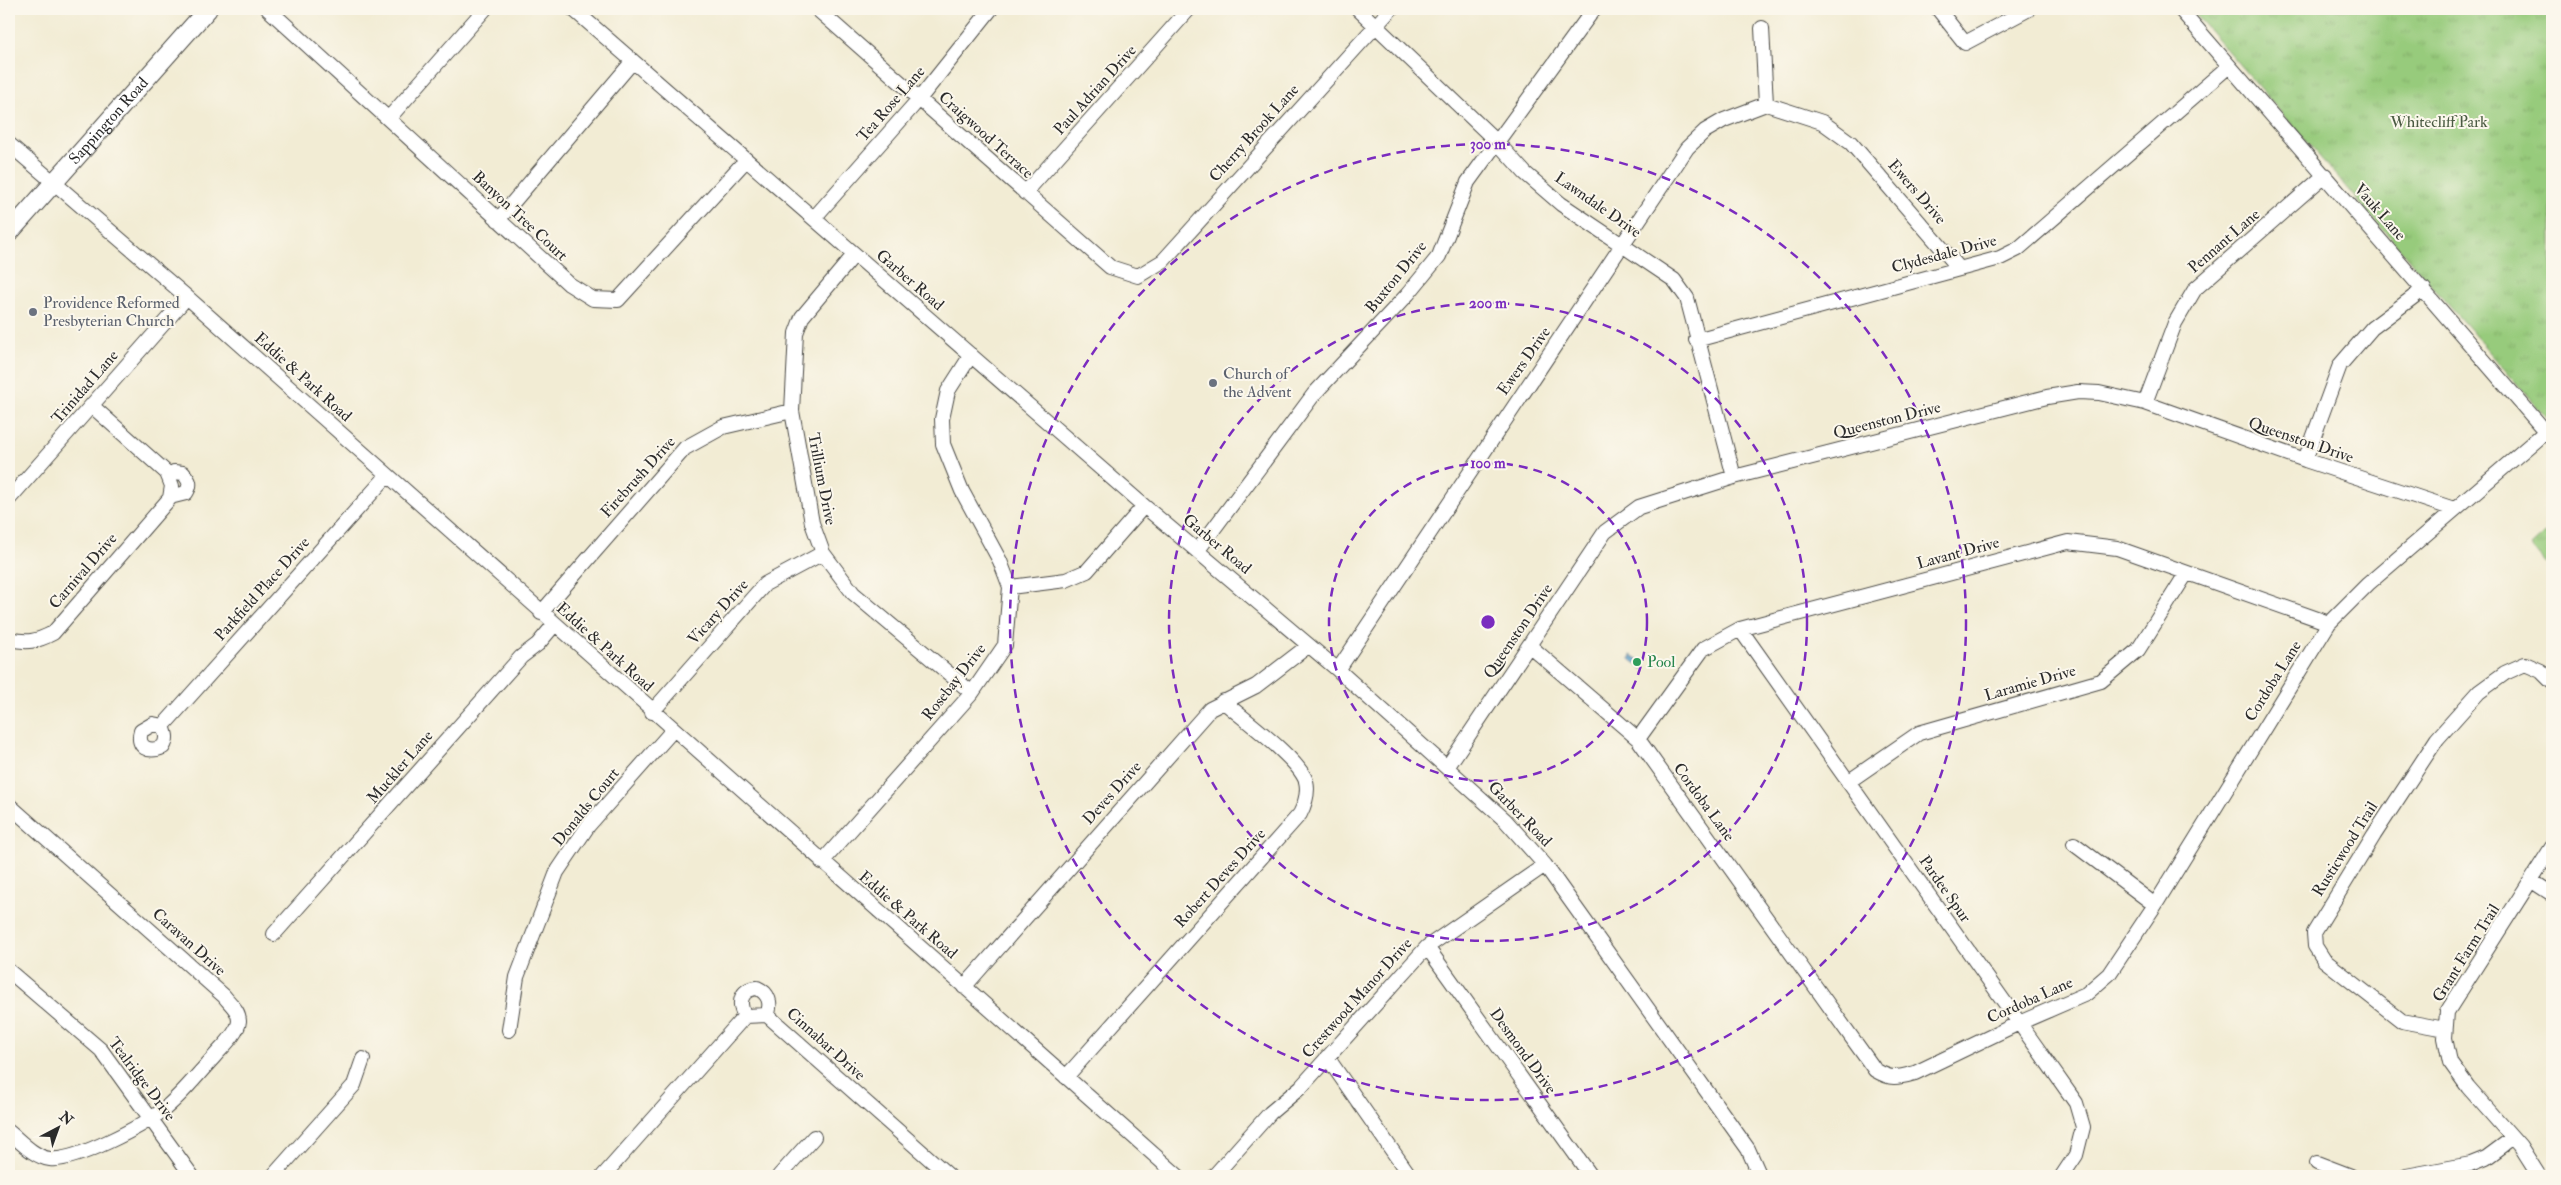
<svg xmlns="http://www.w3.org/2000/svg" width="2561" height="1185" viewBox="0 0 2561 1185" font-family="'IM FELL Double Pica',serif">
	<style>
		.park { fill: url(#park-tufts); stroke: #617b53 }
		.water { fill: url(#water-waves); stroke: #456a80 }
		.lines { fill: none; stroke-linecap: round; stroke-linejoin: round }
		.minor-casing { stroke: #494844; stroke-width: 16 }
		.major-casing { stroke: #494844; stroke-width: 20 }
		.minor { stroke: #fff; stroke-width: 14 }
		.major { stroke: #fff; stroke-width: 18 }
		.ring { fill: none; stroke: #7b2cbf; stroke-width: 2.5; stroke-dasharray: 9 6 }
		.worship-dot { fill: #6b7280; stroke: #fbf7ec; stroke-width: 2 }
		.leisure-dot { fill: #2e9e5b; stroke: #fbf7ec; stroke-width: 2 }
		.labels { text-anchor: middle; dominant-baseline: central; stroke-width: 4; stroke-linejoin: round; paint-order: stroke }
		.street-label { font-size: 16px; fill: #2b2b2b; stroke: #fbf7ec }
		.park-label { font-size: 16px; fill: #4b5b43; stroke: #fbf7ec }
		.worship-label { font-size: 16px; fill: #5b616d; stroke: #fbf7ec; text-anchor: start }
		.leisure-label { font-size: 16px; fill: #27864d; stroke: #fbf7ec; text-anchor: start }
		.centre { fill: #7b2cbf; stroke: #fbf7ec; stroke-width: 2.5 }
		.ring-label { font-size: 15px; text-anchor: middle; font-weight: bold; fill: #7b2cbf; stroke: #fbf7ec; stroke-width: 4; stroke-linejoin: round; paint-order: stroke }
	</style>
	<defs>
		<pattern id="park-tufts" width="24" height="20" patternUnits="userSpaceOnUse" patternTransform="scale(1.25)"><rect width="24" height="20" fill="#97cb7b"/><path d="M3 7l-1-3M5 7V3M7 7l1-3M15 17l-1-3M17 17v-4M19 17l1-3" fill="none" stroke="#82ae6a"/></pattern>
		<pattern id="water-waves" width="16" height="10" patternUnits="userSpaceOnUse" patternTransform="scale(1.25)"><rect width="16" height="10" fill="#5fa8d6"/><path d="M0 5q4-4 8 0t8 0" fill="none" stroke="#4f89ae"/></pattern>
	</defs>
	<rect width="100%" height="100%" fill="#fbf7ec"/>
	<filter id="ink" filterUnits="userSpaceOnUse"><feTurbulence type="fractalNoise" baseFrequency=".02" numOctaves="2"/><feDisplacementMap in="SourceGraphic" scale="10" xChannelSelector="R" yChannelSelector="G"/><feConvolveMatrix kernelMatrix="1 2 1 2 8 2 1 2 1" color-interpolation-filters="sRGB"/></filter>
	<filter id="wash" filterUnits="userSpaceOnUse"><feTurbulence type="fractalNoise" baseFrequency=".0096" numOctaves="4" result="noise"/><feDisplacementMap in="SourceGraphic" scale="20" xChannelSelector="R" yChannelSelector="G"/><feGaussianBlur stdDeviation="1.12" result="paint"/><feColorMatrix in="noise" values="0 0 0 0 0 0 0 0 0 0 0 0 0 0 0 0 0 1.4 0 .05"/><feComposite in="paint" operator="in"/></filter>
	<g filter="url(#wash)">
		<rect width="100%" height="100%" fill="#f2ecd4"/>
		<path class="park" d="M2191,9h361v415z
			M2552,527v44l-21,-25z"/>
		<path class="water" d="M1631,655l14,9 -2,5 -13,-10z"/>
	</g>
	<g filter="url(#ink)">
		<g class="lines">
			<defs>
				<path id="minor" d="M268,9l301,275 24,15 25,1 128,-140
					M573,9l571,497 194,164 167,150 40,45 203,284 12,27
					M817,9l293,258 28,9 25,-15 228,-252
					M1358,9l138,132 29,32 36,31 113,76 13,18 47,179
					M1938,9l27,34 64,-34
					M2180,9l372,430
					M1762,28l4,76
					M389,118l96,-109
					M9,144l178,153 991,879
					M1025,193l164,-184
					M814,218l106,-120 71,-89
					M498,220l135,-159
					M854,255l-52,62 -6,16 -4,78 20,112 11,30 30,40 119,100
					M1696,340l304,-82 18,-9 211,-183
					M2145,403l30,-80 20,-34 130,-114
					M2305,460l35,-95 32,-37 52,-39
					M168,476l6,-4 9,1c6,7 9,11 3,20l-16,4
					M9,499l178,-202
					M1198,550l116,-156 94,-100 31,-38 29,-74 126,-173
					M1010,587l56,-7 21,-9 57,-65
					M541,613l144,-165 38,-21 69,-16
					M1740,629l336,474 7,24 -7,28 -14,21
					M9,639c18,4 27,3 44,-6l117,-135 2,-12 -5,-13 -75,-67
					M1530,646l108,93 237,331c17,10 22,8 40,3l104,-50 67,-29 23,-20 46,-69 174,-282 39,-39 177,-152
					M1338,670l349,-522 18,-17 19,-11 42,-16 56,18 29,21 108,125
					M652,712l113,-128 58,-31
					M163,726c3,8 5,13 0,21 -14,6 -27,1 -22,-16l12,-7 10,2 224,-250
					M1638,739l65,-90 37,-20 328,-87 49,6 212,75
					M1448,766l157,-234 34,-25 95,-30 313,-80 31,-5 21,1 46,10 160,57 149,49
					M1848,782l71,-49 182,-52 37,-31 48,-76
					M9,805l215,191c6,8 15,14 15,25 -1,13 -18,27 -26,37 -16,17 -32,38 -50,52 -20,16 -88,52 -113,49 -16,-2 -30,-18 -41,-27
					M2074,844l81,61
					M822,862l150,-169 33,-48 5,-58 -10,-26 -38,-70 -19,-47 -1,-25 6,-28 23,-36
					M2532,881l20,13
					M274,934l247,-277 17,-13 16,-19
					M1427,947l164,229
					M9,971l92,79 91,126
					M964,987l246,-278 46,-23 52,-40
					M745,1016c-8,-13 -4,-27 12,-28 12,5 15,16 10,27
					M2445,1029l-43,-8 -78,-61 -9,-14 -1,-13 60,-98 63,-96 42,-47 26,-19 20,-9 16,7 11,11
					M509,1030l8,-53 40,-105 31,-46 85,-96
					M1327,1057l83,119
					M1066,1077l234,-263c5,-10 9,-21 6,-33 -8,-23 -63,-62 -83,-80
					M2317,1163l34,13
					M273,1176l81,-91 9,-26
					M603,1176l142,-160 22,-1 182,161
					M779,1176l35,-39
					M1214,1176l56,-63 31,-26 126,-140 118,-82
					M2406,1176l65,-12 15,-6 27,-20
					M2539,1176l-19,-30 -52,-59 -18,-25 -5,-24 2,-26 105,-165"/>
				<g id="major">
					<path id="s1" d="M9,233l199,-224"/>
				</g>
			</defs>
			<use href="#minor" class="minor-casing"/>
			<use href="#major" class="major-casing"/>
			<use href="#minor" class="minor"/>
			<use href="#major" class="major"/>
		</g>
	</g>
	<g class="ring">
		<circle cx="1488" cy="622" r="159"/>
		<circle cx="1488" cy="622" r="319"/>
		<circle cx="1488" cy="622" r="478"/>
	</g>
	<g class="worship-dot">
		<circle cx="33" cy="312" r="5"/>
		<circle cx="1213" cy="383" r="5"/>
	</g>
	<circle class="leisure-dot" cx="1637" cy="662" r="5"/>
	<g class="labels">
		<g class="street-label">
			<text transform="translate(1095 90) rotate(-48)">Paul Adrian Drive</text>
			<text transform="translate(891 104) rotate(-49)">Tea Rose Lane</text>
			<text stroke="none"><textPath href="#s1" startOffset="150">Sappington Road</textPath></text>
			<text transform="translate(1254 133) rotate(-48)">Cherry Brook Lane</text>
			<text transform="translate(986 135) rotate(42)">Craigwood Terrace</text>
			<text transform="translate(1917 192) rotate(49)">Ewers Drive</text>
			<text transform="translate(1598 205) rotate(35)">Lawndale Drive</text>
			<text transform="translate(2380 212) rotate(49)">Vauk Lane</text>
			<text transform="translate(520 216) rotate(43)">Banyon Tree Court</text>
			<text transform="translate(2224 241) rotate(-41)">Pennant Lane</text>
			<text transform="translate(1944 254) rotate(-15)">Clydesdale Drive</text>
			<text transform="translate(1396 277) rotate(-51)">Buxton Drive</text>
			<text transform="translate(910 280) rotate(41)">Garber Road</text>
			<text transform="translate(1524 361) rotate(-55)">Ewers Drive</text>
			<text transform="translate(303 377) rotate(42)">Eddie &amp; Park Road</text>
			<text transform="translate(85 387) rotate(-49)">Trinidad Lane</text>
			<text transform="translate(1887 420) rotate(-14)">Queenston Drive</text>
			<text transform="translate(2301 440) rotate(19)">Queenston Drive</text>
			<text transform="translate(638 477) rotate(-48)">Firebrush Drive</text>
			<text transform="translate(822 479) rotate(79)">Trillium Drive</text>
			<text transform="translate(1217 544) rotate(40)">Garber Road</text>
			<text transform="translate(1958 553) rotate(-15)">Lavant Drive</text>
			<text transform="translate(83 571) rotate(-49)">Carnival Drive</text>
			<text transform="translate(262 589) rotate(-48)">Parkfield Place Drive</text>
			<text transform="translate(718 612) rotate(-48)">Vicary Drive</text>
			<text transform="translate(1518 631) rotate(-56)">Queenston Drive</text>
			<text transform="translate(605 647) rotate(42)">Eddie &amp; Park Road</text>
			<text transform="translate(2273 681) rotate(-58)">Cordoba Lane</text>
			<text transform="translate(954 682) rotate(-52)">Rosebay Drive</text>
			<text transform="translate(2030 683) rotate(-16)">Laramie Drive</text>
			<text transform="translate(400 767) rotate(-49)">Muckler Lane</text>
			<text transform="translate(1112 793) rotate(-48)">Deves Drive</text>
			<text transform="translate(1704 802) rotate(54)">Cordoba Lane</text>
			<text transform="translate(586 807) rotate(-51)">Donalds Court</text>
			<text transform="translate(1520 814) rotate(46)">Garber Road</text>
			<text transform="translate(2345 849) rotate(-58)">Rusticwood Trail</text>
			<text transform="translate(1220 878) rotate(-48)">Robert Deves Drive</text>
			<text transform="translate(1945 889) rotate(55)">Pardee Spur</text>
			<text transform="translate(908 915) rotate(41)">Eddie &amp; Park Road</text>
			<text transform="translate(189 942) rotate(42)">Caravan Drive</text>
			<text transform="translate(2466 953) rotate(-58)">Grant Farm Trail</text>
			<text transform="translate(1357 998) rotate(-48)">Crestwood Manor Drive</text>
			<text transform="translate(2030 1000) rotate(-24)">Cordoba Lane</text>
			<text transform="translate(826 1044) rotate(42)">Cinnabar Drive</text>
			<text transform="translate(1523 1051) rotate(54)">Desmond Drive</text>
			<text transform="translate(142 1079) rotate(53)">Tealridge Drive</text>
		</g>
		<g class="park-label">
			<text x="2439" y="122">Whitecliff Park</text>
		</g>
		<g class="worship-label">
			<text x="43" y="303">Providence Reformed<tspan x="43" dy="18">Presbyterian Church</tspan></text>
			<text x="1223" y="374">Church of<tspan x="1223" dy="18">the Advent</tspan></text>
		</g>
		<g class="leisure-label">
			<text x="1647" y="662">Pool</text>
		</g>
	</g>
	<circle cx="1488" cy="622" r="8" class="centre"/>
	<g class="ring-label">
		<text x="1488" y="149">300 m</text>
		<text x="1488" y="308">200 m</text>
		<text x="1488" y="468">100 m</text>
	</g>
	<rect width="2561" height="1185" fill="none" stroke="#fbf7ec" stroke-width="30"/>
	<g transform="translate(58 1128) rotate(41)" stroke="#fbf7ec" stroke-width="4" paint-order="stroke">
	<path d="M0-4L9 19L0 12L-9 19Z" fill="#2b2b2b"/>
	<text y="-8" font-size="14" font-weight="bold" text-anchor="middle" fill="#2b2b2b">N</text>
	</g>
</svg>
